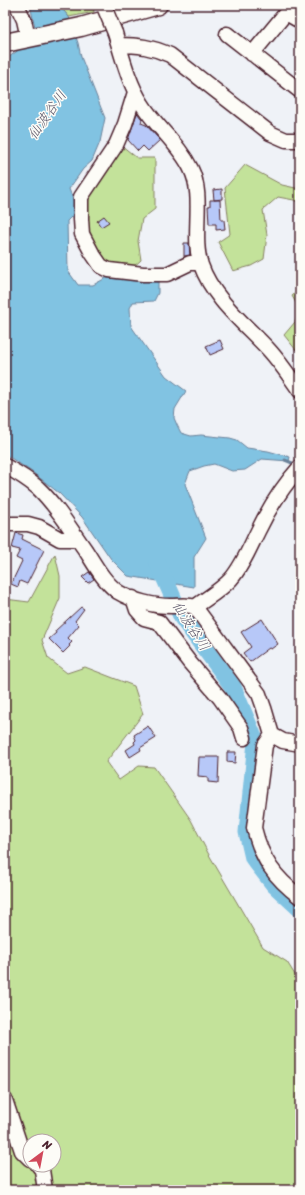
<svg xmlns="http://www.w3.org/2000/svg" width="305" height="1195" viewBox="0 0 305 1195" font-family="Sriracha,'Klee One',sans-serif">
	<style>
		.green { fill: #c3e29a; stroke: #868062; fill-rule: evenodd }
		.water { fill: #81c3e2; stroke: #6b8199 }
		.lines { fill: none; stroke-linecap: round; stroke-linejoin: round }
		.stream { stroke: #6b8199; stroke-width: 3 }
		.river { stroke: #81c3e2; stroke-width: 17 }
		.building { fill: #b7c8f8; stroke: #4a1f2b }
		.minor-casing { stroke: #4a1f2b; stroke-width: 17 }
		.major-casing { stroke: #4a1f2b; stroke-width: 21 }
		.minor { stroke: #fdfcf7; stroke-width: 14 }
		.major { stroke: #fdfcf7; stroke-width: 18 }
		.minor-bridge-casing { stroke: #4a1f2b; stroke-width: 17; stroke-linecap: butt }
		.minor-bridge { stroke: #fdfcf7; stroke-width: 14 }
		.labels { text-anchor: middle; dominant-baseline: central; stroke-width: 3; stroke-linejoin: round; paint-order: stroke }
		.water-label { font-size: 14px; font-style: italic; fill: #5d586b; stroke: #fdfcf7 }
	</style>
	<rect width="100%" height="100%" fill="#eff2f7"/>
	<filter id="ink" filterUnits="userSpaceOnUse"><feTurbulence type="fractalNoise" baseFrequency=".025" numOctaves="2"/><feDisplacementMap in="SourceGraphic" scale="8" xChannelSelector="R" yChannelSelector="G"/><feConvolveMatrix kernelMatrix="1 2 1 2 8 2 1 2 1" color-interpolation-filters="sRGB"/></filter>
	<g filter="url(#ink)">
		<path class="green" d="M59,5h34l1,7 -25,5z
			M121,145l16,13h18v51l-13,10 -4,22 3,19 -11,10 -28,-10 -15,-25 -3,-35z
			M245,165l37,20 18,4v15l-6,-4 -16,-3 -15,13 4,25 -3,24 -13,7 -18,5 -15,-29 12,-8 -5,-46z
			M300,289v21l-8,-14z
			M300,311v35l-4,4 -12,-15 11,-13z
			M55,554l5,22v22l-18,42 6,18 19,15 18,-6 49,19 9,28 -37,48 13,18 20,-14 15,1 37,53 17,33 55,94 24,15 13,21v207h-295v-591l24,3zM30,1141h24v24h-24z"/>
		<path class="water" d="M30,5h29l10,12 9,26 3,14 24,61 -5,24 -8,19 -9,8 -14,20 5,13 -1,13 -6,6 1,50 10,14h15l13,-7 52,4v11l-4,8 -21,1 -3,6 1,18 35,50 20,15 -11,18 -1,9 3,7 4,8 10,3 10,-1 29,3 7,2 10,8 21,3 22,6 -1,4 -27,-2 -17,11 -13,1 -18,-7 -10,2 -14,5 -5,13 21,54 -12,19v30l-66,-11 -17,-17 -29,-42 -23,-24 -27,-21 -27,-18v-394l15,-11 16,-4 -1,-18z"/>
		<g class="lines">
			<path class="stream" d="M285,460l12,5"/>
			<path class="river" d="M157,561l25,57 51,69 23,55 -9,90 6,26 21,27 26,24"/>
		</g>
		<path class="building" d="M137,113l5,6 -1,4 5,2 14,15 -12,11 -5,-5 -5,5 -10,-11z
			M222,189v10l-8,1 -1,-10z
			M210,200h10l1,20h3l1,9 -9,1v-6h-7l-1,-18h2z
			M104,216l5,6 -8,5 -4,-6z
			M184,243h5l1,12 -4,1h-2z
			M220,340l4,9 -14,6 -4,-9z
			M16,533l7,2 -1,4 22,11 -17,34 -7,-3 -2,6 -7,-3 11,-23 -6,-3 4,-8 -8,-2z
			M89,572l5,7 -6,4 -6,-6z
			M81,607l3,2 -9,12 4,4 -11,13 4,4 -3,3 1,1 -7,7 -14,-14 7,-6 -1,-2z
			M262,619l16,25 -7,5 -2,-1 -19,14 -7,-9 8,-6 -10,-15z
			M148,726l8,12 -16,10 1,2 -11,7 -4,-7 9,-6 -1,-2 2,-2 -2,-5z
			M227,752h9l-1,11 -8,-1z
			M199,757h20l-1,26 -10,-1v-5l-10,-1z"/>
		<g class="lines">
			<defs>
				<path id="minor" d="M17,5l7,15 4,18
					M286,13l14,8
					M115,33c7,23 14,51 27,71 14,23 37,40 49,65 14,28 0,68 10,96 12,34 44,59 68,85 11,12 21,27 31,41
					M227,34l73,57
					M119,45c19,0 33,2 51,10l100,78 16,7h14
					M252,54l34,-41 5,-8
					M135,92l-10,32 -9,21 -35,52v22l1,15 10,19 9,13 8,4 34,4h24l23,-11h10
					M5,466c11,6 23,13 33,22 19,18 33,42 48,63 9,14 18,31 32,41 15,9 36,14 53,14 9,0 16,-2 24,1l64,87 5,14 8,27 11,6 17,3
					M5,524h23l11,3 21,12h17
					M133,598l4,12 7,8 15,4 31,41 30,35 21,30 3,10
					M195,607c12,-9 26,-17 36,-28 12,-14 19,-32 27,-48 11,-23 25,-45 42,-64
					M272,735l-7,10 -11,83c8,32 20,49 46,69
					M5,1100l17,51 8,8
					M38,1165l4,5 3,20"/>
				<path id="major" d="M5,43l76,-16 77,-22"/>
			</defs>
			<use href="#minor" class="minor-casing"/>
			<use href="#major" class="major-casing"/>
			<use href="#minor" class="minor"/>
			<use href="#major" class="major"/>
			<defs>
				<path id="minor-bridge" d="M105,9l10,24"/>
			</defs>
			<use href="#minor-bridge" class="minor-bridge-casing"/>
			<use href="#minor-bridge" class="minor-bridge"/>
		</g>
	</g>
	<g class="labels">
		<g class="water-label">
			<text transform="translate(47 115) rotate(-55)">仙波谷川</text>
			<text transform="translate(191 626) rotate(57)">仙波谷川</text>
		</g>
	</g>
	<rect width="305" height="1195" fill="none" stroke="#fdfcf7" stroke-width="20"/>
	<rect x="10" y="10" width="285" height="1175" fill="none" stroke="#4a1f2b" stroke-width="1.5" filter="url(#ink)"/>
	<g transform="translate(42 1153) rotate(32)"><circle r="19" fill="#fdfcf7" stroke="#b5a4a5"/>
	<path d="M0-3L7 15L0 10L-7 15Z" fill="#d1495b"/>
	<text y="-6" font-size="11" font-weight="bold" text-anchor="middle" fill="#4a1f2b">N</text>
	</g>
</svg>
